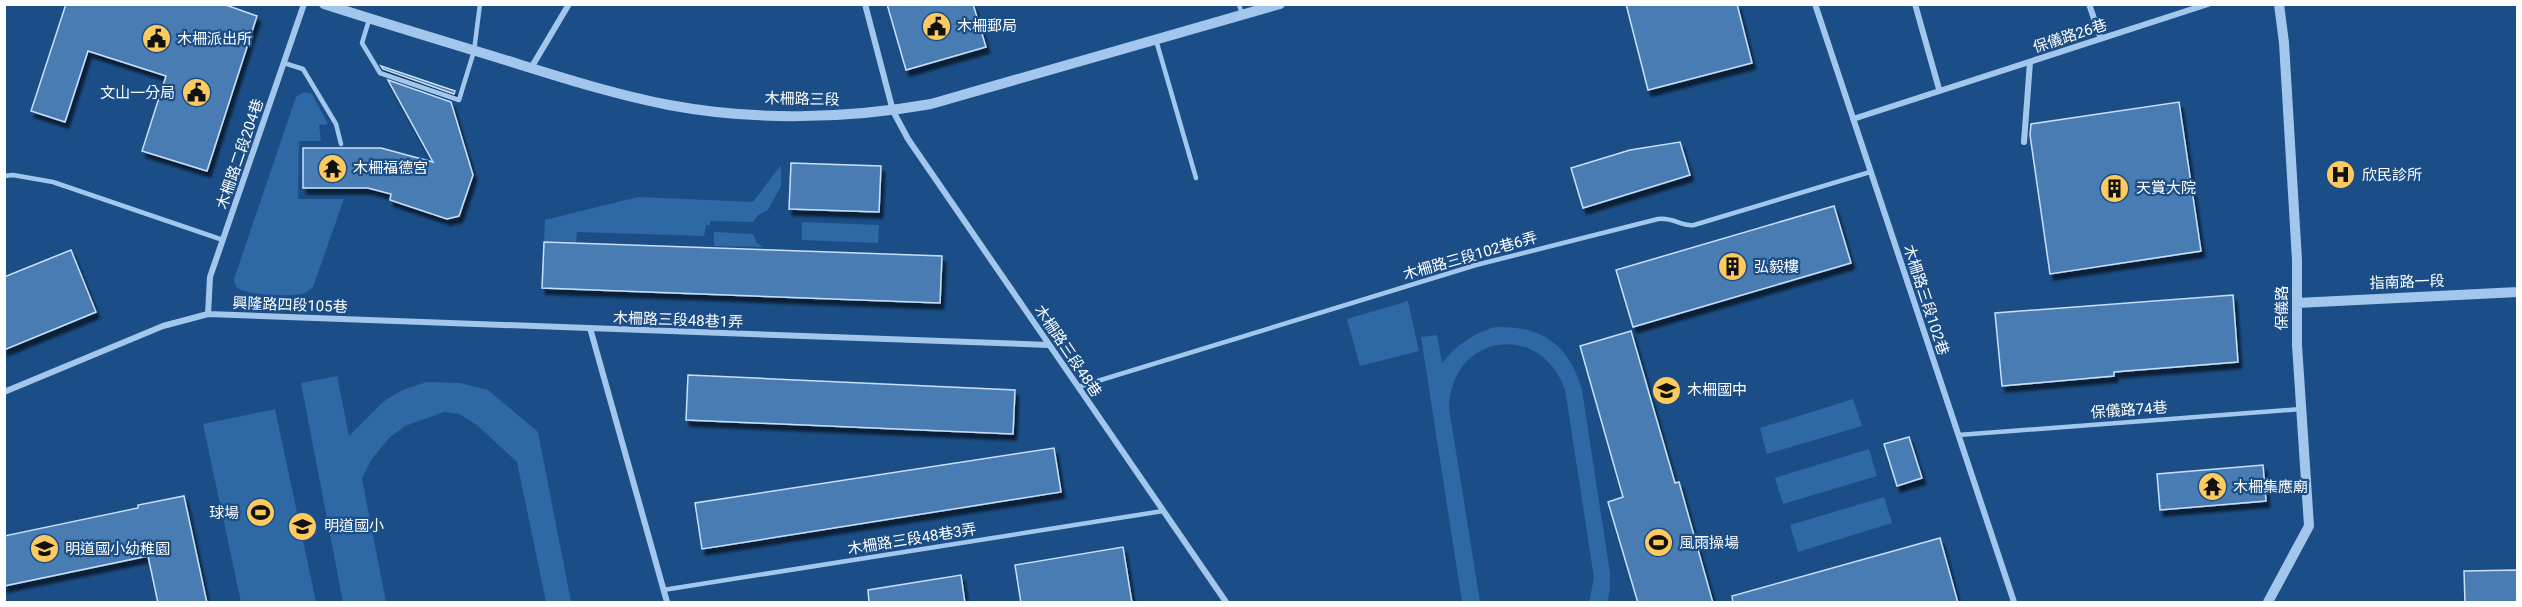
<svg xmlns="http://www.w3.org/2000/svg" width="2522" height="607" viewBox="0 0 2522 607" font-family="Roboto,'Noto Sans TC',sans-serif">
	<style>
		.green { fill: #2e68a5 }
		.building { fill: #487bb2; stroke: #c8e0f9; stroke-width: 1.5; filter: url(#shadow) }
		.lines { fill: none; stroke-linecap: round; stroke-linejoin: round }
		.service { stroke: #a3c7ec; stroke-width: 4.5 }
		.minor { stroke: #a3c7ec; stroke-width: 6 }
		.tertiary { stroke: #a3c7ec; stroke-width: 10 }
		.labels { text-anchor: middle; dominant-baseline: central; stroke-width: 4.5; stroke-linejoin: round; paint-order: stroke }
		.poi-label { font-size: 15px; fill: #fff; stroke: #1b4e87; text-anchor: start }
		.street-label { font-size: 15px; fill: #fff; stroke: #1b4e87 }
	</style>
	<defs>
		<filter id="shadow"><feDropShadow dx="3.5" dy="6" stdDeviation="1.5" flood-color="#0009"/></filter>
	</defs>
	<rect width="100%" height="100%" fill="#1b4e87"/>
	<path class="green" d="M304,92l8,2 16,30 -9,1 2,16h-22l-1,58h46l-31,88c-4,4 -8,7 -13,7 -12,3 -56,1 -64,-7l-2,-8 62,-182z
		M781,165v21l-13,24 -10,5 -5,7 -43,-1v4h-4l-2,11 -127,-4 -1,10 -32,-1 1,-21 93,-23 115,5z
		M802,222l77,3 -1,18 -76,-3z
		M714,232l39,2 4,9 6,4 -49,-1z
		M1408,301l11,50 -59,15 -13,-47z
		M1496,327c47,-1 73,18 86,63l28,183v17l-3,12h-18l5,-24 -29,-189c-26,-69 -114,-55 -116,19l31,194h-18l-41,-265 16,-2 5,28c16,-19 30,-29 54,-36z
		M337,376l12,60 34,-34 19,-12 25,-8 33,1 28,7 50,42 33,170h-25l-29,-140 -40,-37 -18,-11 -15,-2 -39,14 -16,12 -18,22 -9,19 24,123h-43l-42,-219z
		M1853,399l9,27 -95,28 -7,-26z
		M275,409l41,193h-75l-38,-178z
		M1869,449l8,27 -94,28 -8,-26z
		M1884,497l8,26 -94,29 -8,-27z"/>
	<path class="building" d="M66,4h157l34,12 -50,155 -65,-20 24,-75 -78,-25 -23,71 -34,-11z
		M887,4h86l13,43 -80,23z
		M1626,4h111l15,59 -104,27z
		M381,66l74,25 -1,3 -71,-25z
		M388,80l63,22 22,73 -14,41 -12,3 -57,-19 1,-6 -23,-6h-65v-40h78l52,14z
		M2179,102l22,149 -151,23 -20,-139 1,-11z
		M1680,142l10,33 -107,33 -12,-40 59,-18z
		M791,163l90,3 -2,46 -90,-3z
		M1834,206l17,57 -218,64 -17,-57z
		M544,242l398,14 -2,47 -398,-15z
		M71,250l25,62 -92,38v-73z
		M2233,295l5,67 -124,10v4l-112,10 -7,-73z
		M1631,331l44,152 4,-1 34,121h-75l-30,-101 15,-5 -43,-151z
		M688,375l327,15 -2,44 -327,-14z
		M1909,437l13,41 -25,8 -13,-42z
		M1054,448l7,44 -359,57 -7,-46z
		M2263,465l3,36 -106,9 -3,-36z
		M184,496l23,107h-49l-10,-47 -144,30v-50l134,-28v-3z
		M1940,538l18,65h-225l-1,-7z
		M1123,547l9,56h-111l-6,-38z
		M2517,570v33h-52l-1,-32z
		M961,575l4,28h-96l-1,-13z"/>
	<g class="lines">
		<path class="service" d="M1239,4l3,11
			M369,20l-7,23 18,30 79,27 15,-49 6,-47
			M1156,40l40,138
			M284,63l19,6 33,55 5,20
			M4,176l9,-1 40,7 170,58
			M1078,387l398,-122 182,-46c16,-2 24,8 36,6l176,-53
			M1958,435l343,-26
			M663,590l500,-79"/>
		<path class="minor" d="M865,4l28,107 15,28 318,463
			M1815,4l199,598
			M1915,4l24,85
			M2089,4l12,35
			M531,68l38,-64
			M1853,119l355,-115
			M2024,142l6,-80
			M208,314l2,-37 94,-273
			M590,328l77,274
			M4,392l159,-66 45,-12 841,31"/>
		<path class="tertiary" d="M324,4c59,19 119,37 178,55 55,17 110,35 167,46 85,16 177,14 262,-1l349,-100
			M2297,303l221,-11
			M2268,602l41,-76 -12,-181v-85l-13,-217 -5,-39"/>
	</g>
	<defs>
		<symbol id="civic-disc" viewBox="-11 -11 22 22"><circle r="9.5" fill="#fdca60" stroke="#1b4e87"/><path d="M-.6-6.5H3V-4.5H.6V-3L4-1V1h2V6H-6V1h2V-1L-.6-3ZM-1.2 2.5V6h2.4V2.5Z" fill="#111"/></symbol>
		<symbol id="temple-disc" viewBox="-11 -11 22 22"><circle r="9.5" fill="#fdca60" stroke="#1b4e87"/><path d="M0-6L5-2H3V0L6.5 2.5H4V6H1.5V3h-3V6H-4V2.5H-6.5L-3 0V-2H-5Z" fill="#111"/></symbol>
		<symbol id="hospital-disc" viewBox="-11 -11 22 22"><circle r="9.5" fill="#fdca60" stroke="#1b4e87"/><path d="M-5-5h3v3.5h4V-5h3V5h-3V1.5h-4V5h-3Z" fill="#111"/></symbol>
		<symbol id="building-disc" viewBox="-11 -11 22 22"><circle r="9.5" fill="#fdca60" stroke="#1b4e87"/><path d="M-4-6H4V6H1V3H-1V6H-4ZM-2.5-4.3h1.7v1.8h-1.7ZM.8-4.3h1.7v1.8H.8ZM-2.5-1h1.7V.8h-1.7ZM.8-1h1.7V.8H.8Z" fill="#111"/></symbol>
		<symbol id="school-disc" viewBox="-11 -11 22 22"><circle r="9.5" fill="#fdca60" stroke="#1b4e87"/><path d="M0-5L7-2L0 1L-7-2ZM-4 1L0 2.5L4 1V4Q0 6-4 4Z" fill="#111"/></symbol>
		<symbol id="stadium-disc" viewBox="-11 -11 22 22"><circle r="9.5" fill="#fdca60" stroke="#1b4e87"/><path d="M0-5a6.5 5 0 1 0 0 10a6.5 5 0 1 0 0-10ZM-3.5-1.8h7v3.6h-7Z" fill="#111"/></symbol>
	</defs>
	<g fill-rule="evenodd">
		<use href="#civic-disc" x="920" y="10" width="33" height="33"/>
		<use href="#civic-disc" x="140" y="22" width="33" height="33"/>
		<use href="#civic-disc" x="180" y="76" width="33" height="33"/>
		<use href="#temple-disc" x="316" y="152" width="33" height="33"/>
		<use href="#hospital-disc" x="2324" y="158" width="33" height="33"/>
		<use href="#building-disc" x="2098" y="172" width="33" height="33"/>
		<use href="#building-disc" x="1716" y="250" width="33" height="33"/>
		<use href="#school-disc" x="1650" y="374" width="33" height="33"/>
		<use href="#temple-disc" x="2196" y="470" width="33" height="33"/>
		<use href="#stadium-disc" x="244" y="496" width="33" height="33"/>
		<use href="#school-disc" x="286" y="510" width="33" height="33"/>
		<use href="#stadium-disc" x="1642" y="526" width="33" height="33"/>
		<use href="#school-disc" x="28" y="532" width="33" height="33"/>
	</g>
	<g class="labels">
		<g class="poi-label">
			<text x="957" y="26">木柵郵局</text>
			<text x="177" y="39">木柵派出所</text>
			<text x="175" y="93" text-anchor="end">文山一分局</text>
			<text x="353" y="168">木柵福德宮</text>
			<text x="2362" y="175">欣民診所</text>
			<text x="2136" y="188">天賞大院</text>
			<text x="1754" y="267">弘毅樓</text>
			<text x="1687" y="390">木柵國中</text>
			<text x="2233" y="487">木柵集應廟</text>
			<text x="239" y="513" text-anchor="end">球場</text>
			<text x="324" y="526">明道國小</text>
			<text x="1679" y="543">風雨操場</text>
			<text x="65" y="549">明道國小幼稚園</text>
		</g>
		<g class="street-label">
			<text transform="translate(2070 36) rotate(-18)">保儀路26巷</text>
			<text transform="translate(802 99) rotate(1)">木柵路三段</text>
			<text transform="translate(240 154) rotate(-71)">木柵路二段204巷</text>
			<text transform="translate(1470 256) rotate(-16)">木柵路三段102巷6弄</text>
			<text transform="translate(2407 282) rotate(-2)">指南路一段</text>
			<text transform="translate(1926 300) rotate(72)">木柵路三段102巷</text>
			<text transform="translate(290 305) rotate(2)">興隆路四段105巷</text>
			<text transform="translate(2282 308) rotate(-90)">保儀路</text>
			<text transform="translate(678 320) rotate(2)">木柵路三段48巷1弄</text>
			<text transform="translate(1068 351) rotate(56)">木柵路三段48巷</text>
			<text transform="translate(2129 410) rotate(-4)">保儀路74巷</text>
			<text transform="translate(912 539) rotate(-9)">木柵路三段48巷3弄</text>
		</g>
	</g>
	<rect width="2522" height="607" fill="none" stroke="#ffffff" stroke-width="12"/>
</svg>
